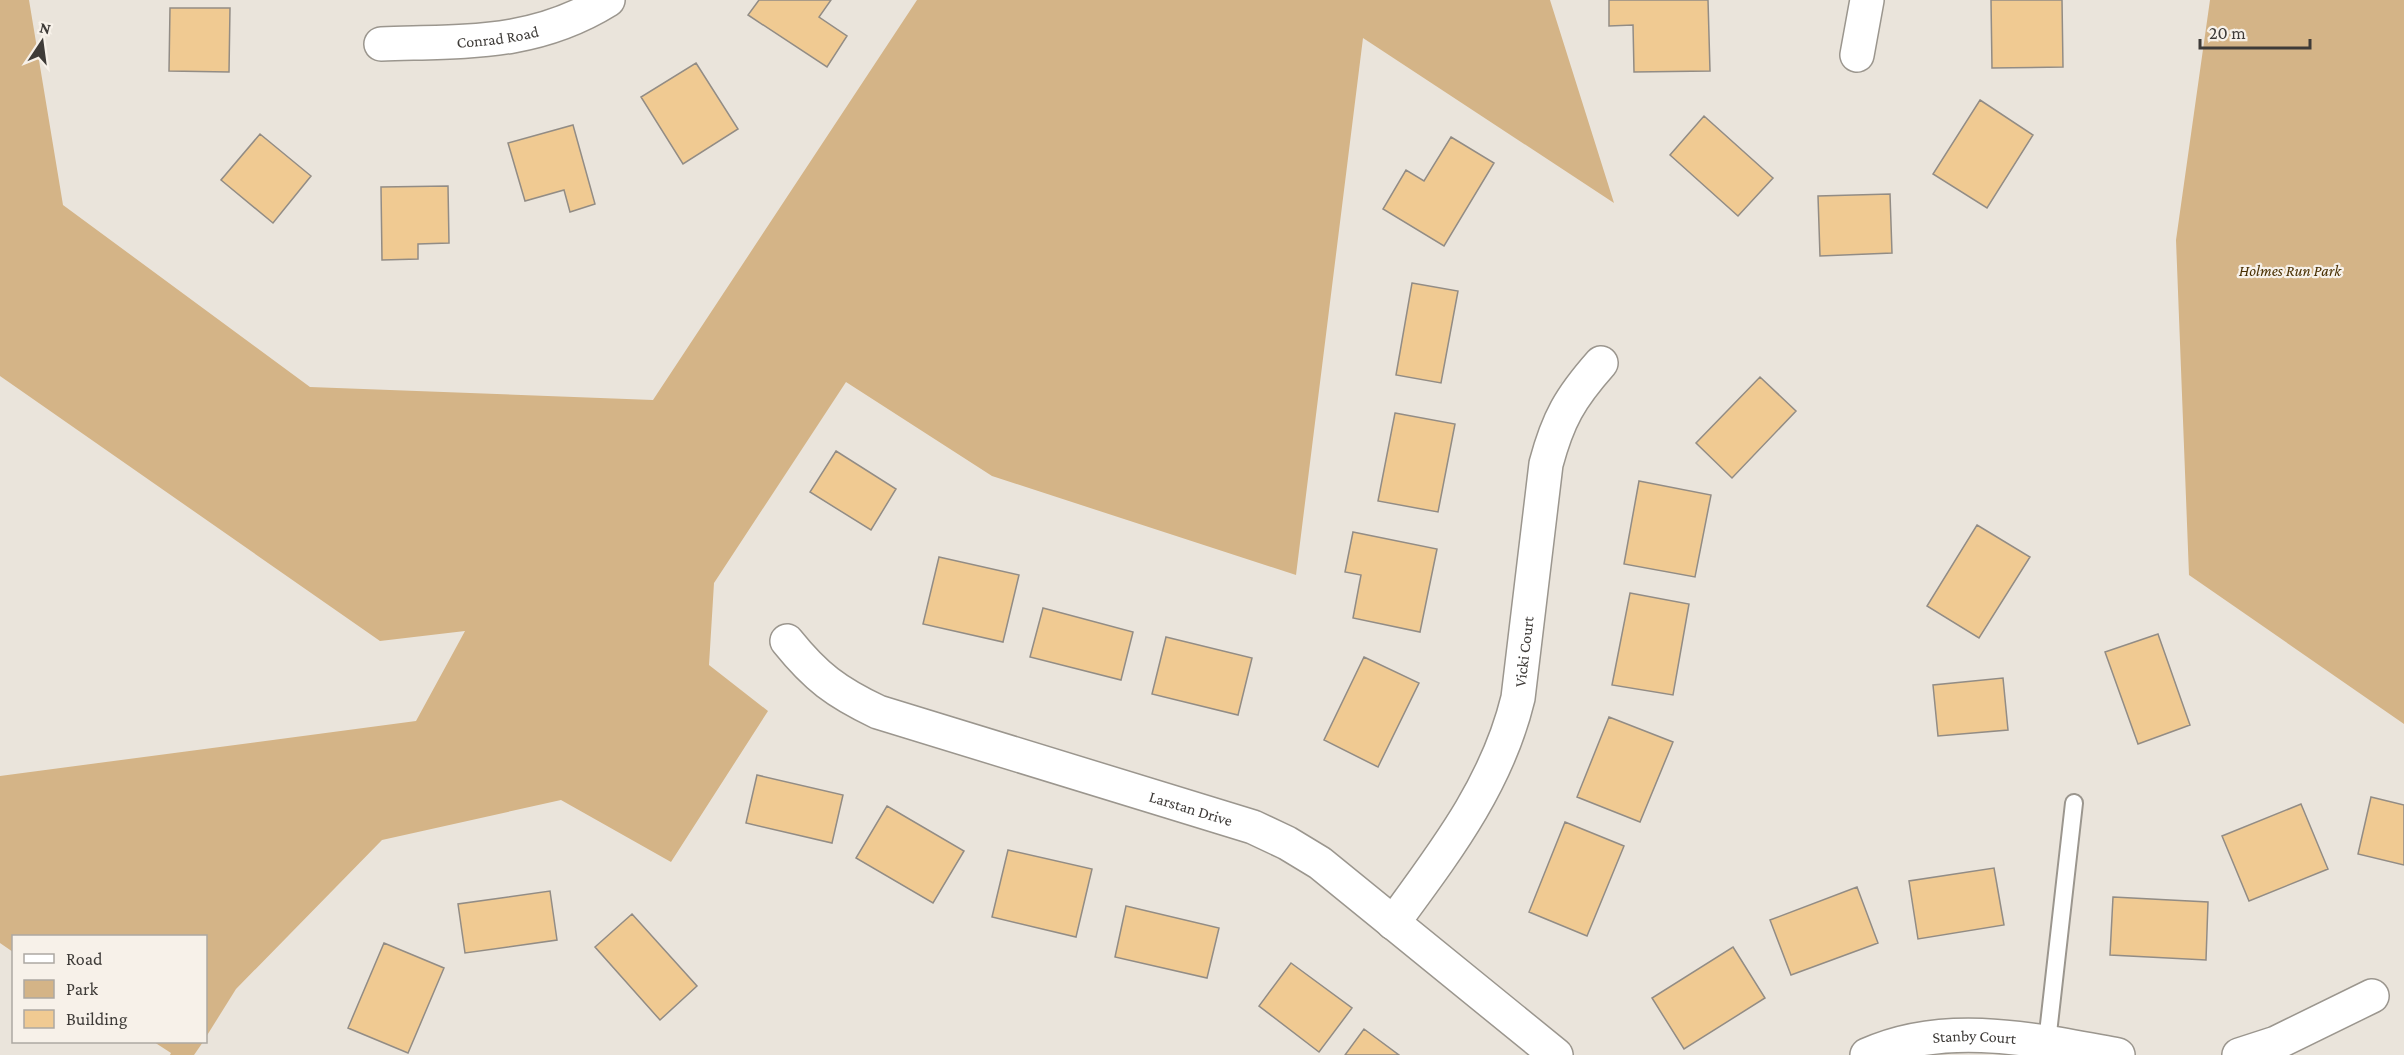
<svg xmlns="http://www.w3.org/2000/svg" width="2404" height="1055" viewBox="0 0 2404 1055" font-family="'Crimson Pro',serif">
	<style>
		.green { fill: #d4b487 }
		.building { fill: #f0ca92; stroke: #928c85; stroke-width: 1.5 }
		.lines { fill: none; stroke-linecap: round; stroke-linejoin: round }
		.service-casing { stroke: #9b968e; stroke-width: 20 }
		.minor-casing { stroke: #9b968e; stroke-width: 36 }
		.service { stroke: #fff; stroke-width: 16 }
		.minor { stroke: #fff; stroke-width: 33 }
		.labels { text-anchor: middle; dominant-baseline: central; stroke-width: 4.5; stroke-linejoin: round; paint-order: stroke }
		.street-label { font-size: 16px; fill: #3e3b38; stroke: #f7f1e9 }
		.park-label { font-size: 16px; font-style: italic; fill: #482f01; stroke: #f7f1e9 }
	</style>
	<rect width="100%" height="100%" fill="#eae4db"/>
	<path class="green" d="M0,0h29l34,205 247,182 343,13 264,-400h633l64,203 -251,-165 -67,537 -304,-99 -146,-94 -132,201 -5,82 59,46 -97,151 -110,-62 -179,40 -146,149 -30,48v-101h-192l-1,16 -13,-9v-167l416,-55 49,-90 -85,10 -380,-265z
		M2210,0h194v724l-215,-149 -13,-335z
		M154,1042h49l-9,13h-24l1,-2z"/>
	<path class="building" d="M759,0h72l-12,17 28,19 -20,31 -79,-52z
		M1609,0h99l2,71 -76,1 -1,-47 -24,1z
		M1991,0h71l1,67 -71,1z
		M170,8h60l-1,64 -60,-1z
		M696,63l42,66 -55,35 -42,-67z
		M1980,100l53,35 -46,73 -54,-34z
		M1704,116l69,62 -35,38 -68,-61z
		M573,125l22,79 -25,8 -6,-22 -39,11 -17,-58z
		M260,134l51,42 -38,47 -52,-43z
		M1451,137l43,26 -50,83 -61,-37 23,-39 18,11z
		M448,186l1,57 -31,1v15l-36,1 -1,-73z
		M1890,194l2,59 -72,3 -2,-60z
		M1412,283l46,8 -17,92 -45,-8z
		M1760,377l36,34 -64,67 -36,-35z
		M1395,413l60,11 -17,88 -60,-11z
		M836,451l60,38 -25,41 -61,-38z
		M1639,481l72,14 -16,82 -71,-13z
		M1977,525l53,32 -51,81 -52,-32z
		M1353,532l84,17 -17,83 -67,-14 8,-43 -16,-3z
		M939,557l80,18 -16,67 -80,-18z
		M1630,593l59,11 -16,91 -61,-10z
		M1043,608l90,24 -12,48 -91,-23z
		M2158,634l32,91 -52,19 -33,-92z
		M1166,637l86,21 -14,57 -86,-21z
		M1364,657l55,26 -41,84 -54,-27z
		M2003,678l5,52 -70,6 -5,-51z
		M1609,717l64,25 -33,80 -63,-25z
		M757,775l86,20 -11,48 -86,-20z
		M2371,797l33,8v60l-46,-11z
		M2301,804l27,65 -79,32 -27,-65z
		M887,806l77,45 -31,52 -77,-45z
		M1565,822l59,24 -37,90 -58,-24z
		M1008,850l84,19 -16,68 -84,-20z
		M1994,868l10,57 -86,14 -9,-58z
		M1857,887l21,56 -87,32 -21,-55z
		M550,891l7,49 -92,13 -7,-49z
		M2113,897l95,5 -2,58 -96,-5z
		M1126,906l93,22 -12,50 -92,-21z
		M632,914l65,72 -37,34 -65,-73z
		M384,943l60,25 -36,85 -60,-25z
		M1733,947l32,51 -81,51 -32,-51z
		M1291,963l61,45 -33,44 -60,-46z
		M1364,1029l35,26h-54z"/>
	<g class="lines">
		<defs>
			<path id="service" d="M2047,1042l27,-239"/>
			<g id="minor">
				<path id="s1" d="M381,44c84,-3 153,2 227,-44"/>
				<path d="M1857,55l10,-55"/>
				<path id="s2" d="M787,641c29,36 49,51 91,71l375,115 34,16 33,20 236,192"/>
				<path id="s3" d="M1393,923c52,-71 104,-138 125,-225l28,-234c12,-45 24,-66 55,-101"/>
				<path id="s4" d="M1867,1055c79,-36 169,-15 251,0"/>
				<path d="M2239,1055l37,-12 96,-47"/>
			</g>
		</defs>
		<use href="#service" class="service-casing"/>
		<use href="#minor" class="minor-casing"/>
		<use href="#service" class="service"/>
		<use href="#minor" class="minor"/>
	</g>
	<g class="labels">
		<g class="street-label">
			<text stroke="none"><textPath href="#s1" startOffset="117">Conrad Road</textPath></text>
			<text stroke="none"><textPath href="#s3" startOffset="306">Vicki Court</textPath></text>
			<text stroke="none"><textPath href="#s2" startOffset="444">Larstan Drive</textPath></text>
			<text stroke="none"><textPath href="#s4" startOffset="110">Stanby Court</textPath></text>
		</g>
		<g class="park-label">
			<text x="2290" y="270">Holmes Run Park</text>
		</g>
	</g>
	<rect x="12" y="935" width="195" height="108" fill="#f7f1e9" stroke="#ada8a2" stroke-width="1.5"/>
	<rect x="24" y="954" width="30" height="9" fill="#ffffff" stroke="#ada8a2" stroke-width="1.5"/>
	<text x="66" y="965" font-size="18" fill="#3e3b38">Road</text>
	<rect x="24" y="980" width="30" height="18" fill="#d4b487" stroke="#ada8a2" stroke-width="1.5"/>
	<text x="66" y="995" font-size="18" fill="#3e3b38">Park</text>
	<rect x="24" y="1010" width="30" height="18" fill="#f0ca92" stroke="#ada8a2" stroke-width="1.5"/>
	<text x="66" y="1025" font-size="18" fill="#3e3b38">Building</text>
	<g transform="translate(42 42) rotate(13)" stroke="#f7f1e9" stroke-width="4.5" paint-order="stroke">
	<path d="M0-4.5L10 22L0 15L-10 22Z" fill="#3e3b38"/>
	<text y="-9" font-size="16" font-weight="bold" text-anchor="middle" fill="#3e3b38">N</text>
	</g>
	<path d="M2200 39v9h110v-9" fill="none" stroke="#3e3b38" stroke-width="3"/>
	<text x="2209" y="39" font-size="18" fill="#3e3b38" stroke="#f7f1e9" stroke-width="4.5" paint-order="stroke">20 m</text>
</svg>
